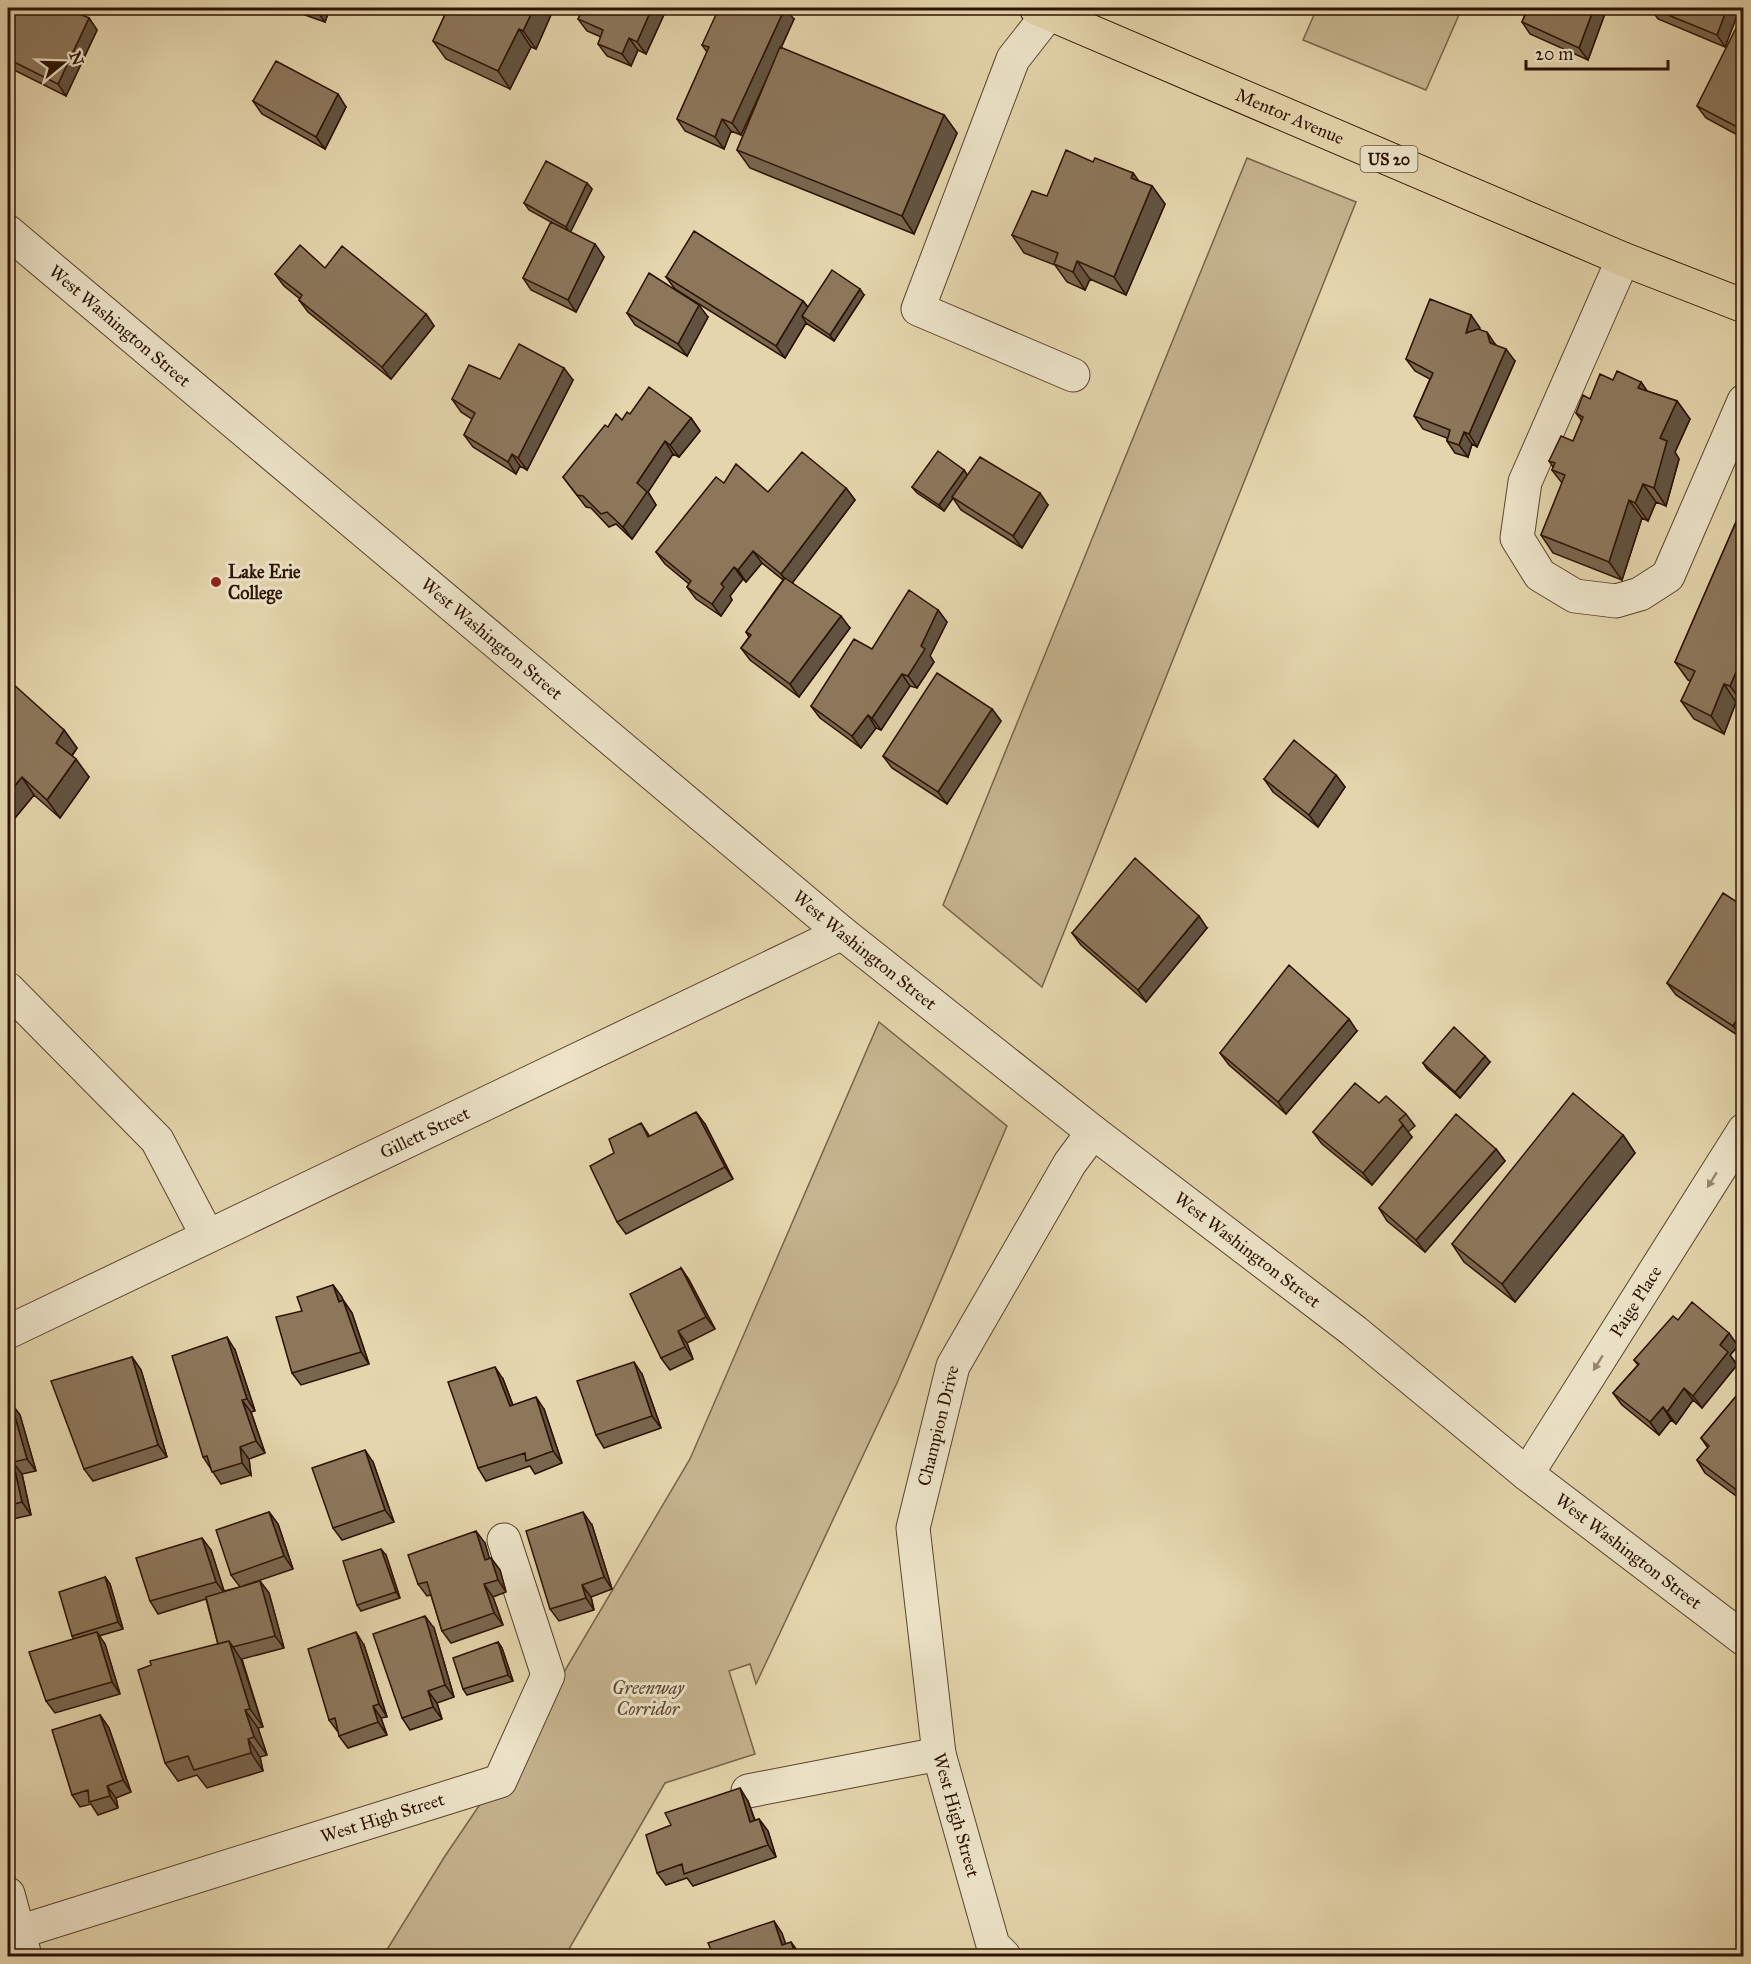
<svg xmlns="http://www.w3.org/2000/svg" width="1751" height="1964" viewBox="0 0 1751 1964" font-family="'IM FELL Great Primer',serif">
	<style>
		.green { fill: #c5b48f; stroke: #786349; stroke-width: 1.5 }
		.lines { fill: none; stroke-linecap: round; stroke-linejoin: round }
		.minor-casing { stroke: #5a432d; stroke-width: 35 }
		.major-casing { stroke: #2c1203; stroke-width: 35 }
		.minor { stroke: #ede4c9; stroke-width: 33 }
		.major { stroke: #e4d5ac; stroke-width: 33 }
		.wall { fill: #78664e; stroke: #2c1203; stroke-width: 1.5 }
		.shaded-wall { fill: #625340; stroke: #2c1203; stroke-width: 1.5 }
		.building { fill: #8c775b; stroke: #2c1203; stroke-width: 1.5 }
		.oneway { fill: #968670 }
		.poi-dot { fill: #8f2418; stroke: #ede4c9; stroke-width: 2 }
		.labels { text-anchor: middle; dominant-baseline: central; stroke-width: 6; stroke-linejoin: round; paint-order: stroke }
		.shield { fill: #ede4c9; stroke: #66513e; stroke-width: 1.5 }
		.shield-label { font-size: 16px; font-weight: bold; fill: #2c1203 }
		.street-label { font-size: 18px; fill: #2c1203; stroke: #ede4c9 }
		.poi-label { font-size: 18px; font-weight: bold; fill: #2c1203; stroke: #ede4c9; text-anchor: start }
		.park-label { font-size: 18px; font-style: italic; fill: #5a432d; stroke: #ede4c9 }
	</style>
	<rect width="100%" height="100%" fill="#e4d5ac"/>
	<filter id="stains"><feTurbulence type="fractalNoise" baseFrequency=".00333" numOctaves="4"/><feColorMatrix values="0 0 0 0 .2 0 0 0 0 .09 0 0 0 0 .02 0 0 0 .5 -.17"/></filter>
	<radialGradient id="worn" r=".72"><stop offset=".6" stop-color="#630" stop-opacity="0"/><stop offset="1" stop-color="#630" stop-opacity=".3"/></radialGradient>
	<path class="green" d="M1317,8h145l-36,82 -123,-50z
		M1247,158l109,44 -314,785 -99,-82z
		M879,1022l128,104 -110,257 -141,301 -6,-20 -21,7 26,83 -90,29 -100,173h-182l62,-100 80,-118 165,-279z"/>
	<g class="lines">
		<defs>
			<g id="minor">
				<path d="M1049,13l-36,46 -95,250 155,66"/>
				<path id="s1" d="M8,232l834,701 251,199 261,199 173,143 217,165"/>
				<path d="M1623,259l-98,223 -8,56 23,37 35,21 41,5 24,-7 28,-18 76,-175"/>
				<path d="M8,989l149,151 50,95"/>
				<path id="s2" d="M8,1332l834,-399"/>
				<path id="s3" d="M1527,1474l217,-344"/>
				<path id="s4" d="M939,1754l-26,-226 40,-162 117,-203 23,-31"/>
				<path id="s5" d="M748,1791l191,-37 54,191 11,11"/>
				<path d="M8,1894l17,62"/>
				<path id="s6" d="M19,1932l481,-151 48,-106 -44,-135"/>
			</g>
			<g id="major">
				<path id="s7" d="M1036,8l587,251 121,47"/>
			</g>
		</defs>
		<use href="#minor" class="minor-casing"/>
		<use href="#major" class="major-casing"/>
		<use href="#minor" class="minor"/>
		<use href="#major" class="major"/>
	</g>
	<path class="wall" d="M285,8h45l-5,14z
		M448,8h106l-18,41 -5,-2 -21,42 -64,-30 -13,-18z
		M584,8h83l-21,46 -8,-4 -7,16 -24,-10 -9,-12 3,-7 -14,-6 -9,-12z
		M1528,8h79l-19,52 -58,-26 -8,-12z
		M1650,8h90l-15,39 -67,-28z
		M89,18l8,12 -31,66 -58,-29v-41z
		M794,19l-13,29 163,67 13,18 -43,101 -164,-66 -13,-18 34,-81 -30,66 -10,-4 -7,18 -39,-18 -8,-12 30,-67 -5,-7z
		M1743,22v116l-37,-20 -9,-12z
		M253,101l93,6 -21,42 -63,-35z
		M1093,162l40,11 5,8 14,5 13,18 -39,91 -36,-16 -5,11 -18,-8 -12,-17 -31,-12 -12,-18 35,-39z
		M587,183l5,6 -22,43 34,25 -28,55 -45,-22 -8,-12 28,-56 -22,-12 -5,-7z
		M325,268l101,46 8,12 -43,53 -83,-67 -9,-12 1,-1 -16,-13 -9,-12z
		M666,277l137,24 5,6 56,-12 -30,46 -28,-18 -21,35 -110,-69z
		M627,313l81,4 -21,39 -52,-31z
		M1480,328l-1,1 17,16 19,16 -38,86 -5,-3 -4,13 -13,-4 -8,-12v-3l-24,-9 -9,-13 16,-37 -15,-8 -9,-12z
		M500,379l73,1 -46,90 -7,-4 -4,8 -43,-27 -9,-12 8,-16 -11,-7 -9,-13z
		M1613,380l28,2 6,9 30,10 13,18 -15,33 4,7 -13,47 -10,-4 -8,19 -6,-3 -20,62 -69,-27 -12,-18 21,-52 -10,-13 1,-3 -4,-6 24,-20 9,-20 -6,-8 14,-14z
		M630,414l61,4 9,13 -21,26 -6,-3 -25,38 8,13 -24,34 -16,-15 -7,3 -18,-19 -5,-1 -23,-30 59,-57z
		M964,470l3,5 81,30 -26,43 -61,-38 -8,-12 -9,13 -27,-18 -5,-6z
		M724,483l44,9 78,-4 9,12 -63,83 58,45 -51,69 -49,-37 -9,-12 8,-11 -3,-5 37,-52 -21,-17 -16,19 -3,-3 -13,17 2,4 -11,16 -25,-17 -9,-12 2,-3 -24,-20 -9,-12z
		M1743,506v198l-7,-2 -12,32 -30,-15 -13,-18 10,-20 -3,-1 -13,-18z
		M938,610l9,12 -17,34 4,6 -17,26 -7,-2 -29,44 -5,-2 -15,20 -41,-30 -9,-12 61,-57z
		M8,690l56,40 13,18 -5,8 17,21 -29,41 -26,-23 -19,23 -5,-8 -2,3z
		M992,709l9,12 -54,83 -55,-36 -9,-12z
		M1336,775l9,12 -27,40 -45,-35 -9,-13z
		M1743,906l-1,132 -66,-43 -9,-12z
		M1207,928l-61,74 -65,-57 -9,-12z
		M1357,1031l-71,83 -57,-49 -9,-12z
		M1490,1062l-30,36 -33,-29 -4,-6z
		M1379,1103l27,11 9,12 -7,6 4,5 -40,48 -50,-41 -9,-12z
		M705,1124l28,55 -107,55 -9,-12 33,-86z
		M1623,1135l12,18 -120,149 -51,-40 -12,-18z
		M1496,1149l9,12 -80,91 -38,-31 -8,-13z
		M681,1268l8,12 26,49 -28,14 6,16 -23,11 -9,-12z
		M333,1285l19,28 17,51 -68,21 -9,-12 10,-62z
		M1678,1320l60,26 -8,9 7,10 -35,43 -9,-8 -17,24 -5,-4 -12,15 -37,-30 -9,-12 25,-28 -4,-5z
		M235,1350l20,61 -4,1 14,41 -16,6 2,16 -30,9 -18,-27z
		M132,1357l9,13 26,87 -74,24 -9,-12z
		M642,1374l19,54 -57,20 -8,-13z
		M503,1379l10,26 31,4 18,54 -27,11 -5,-8 -44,15 -8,-13z
		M1743,1388v113l-38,-28 -8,-13 11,-12 -7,-10z
		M11,1403l9,12 16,56 -14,3 9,41 -23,5v-116z
		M373,1462l21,60 -52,18 -9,-12z
		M269,1512l9,12 15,45 -50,17 17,-5 9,12 15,55 -42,11 21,68 -5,1 9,27 -7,2 3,14 -56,17 -10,-13 -19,6 -13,-18 53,-119 -12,-45 -48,15 -8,-13 61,-51 13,41 16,-4 -9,-12z
		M592,1525l20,64 -21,8 3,13 -35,11 -9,-12z
		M485,1543l4,15h2l9,12 6,22 -13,5 10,28 -52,18 -9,-12 -11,-36 -4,1 -9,-12z
		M386,1555l14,43 -39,13 -4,-6z
		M105,1577l5,7 13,45 -24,7 6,8 15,50 -65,19 -9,-12 28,-62 -2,-3z
		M434,1628l20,69 -17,6 5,16 -32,11 -8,-12z
		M498,1642l4,6 11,33 -46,14 -4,-6z
		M364,1645l23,72 -6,1 6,17 -39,13 -9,-12v-4h-1l-9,-12z
		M100,1715l9,13 22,64 -15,6 2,10 -20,7 -7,-11 -11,3 -8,-12z
		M748,1801l7,19 4,-1 9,12 8,26 -83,29 -6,-8 -21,7 -9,-12z"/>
	<path class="shaded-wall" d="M314,8h16l-5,14z
		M534,8h20l-18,41 -13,-18z
		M652,8h15l-21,46 -9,-12z
		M785,8l9,11 -53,116 -9,-12z
		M1594,8h13l-19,52 -9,-12z
		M1727,8h13l-15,39 -8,-12z
		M89,18l8,12 -31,66 -8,-12z
		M519,29l12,18 -21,42 -12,-18z
		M629,38l9,12 -7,16 -9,-12z
		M338,94l8,13 -21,42 -9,-12z
		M944,115l13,18 -43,101 -12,-18z
		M722,119l9,12 -7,18 -9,-12z
		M1133,173l13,18 -15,-13z
		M587,183l5,6 -22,44 -4,-6z
		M1152,186l13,18 -39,91 -12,-18z
		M595,244l9,13 -28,55 -8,-12z
		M1077,261l13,18 -5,11 -12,-18z
		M860,289l4,6 -30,46 -4,-6z
		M803,301l9,12 -10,3 4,7 -21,35 -9,-12z
		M699,305l9,12 -21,39 -9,-12z
		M426,314l8,12 -43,53 -9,-12z
		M1471,315l9,13 -5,17 -9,-12z
		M1487,332l8,12 -5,-1z
		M1506,349l9,12 -38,86 -8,-13z
		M564,368l9,12 -46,90 -9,-12z
		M1641,382l12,18 -15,-12z
		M1677,401l13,18 -15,33 4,7 -13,47 -12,-18 6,-50z
		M691,418l9,13 -21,26 -9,-12z
		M1464,432l8,12 -4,13 -9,-12z
		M665,441l8,13 -25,38 8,13 -24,34 -9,-12 14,-44z
		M512,454l8,12 -4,8 -8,-12z
		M964,470l4,6 -24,35 -5,-6z
		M1643,484l13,18 -8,19 -13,-18z
		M846,488l9,12 -65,86 -9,-12z
		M1040,493l8,12 -26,43 -9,-12z
		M1629,500l13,18 -20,62 -13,-18z
		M753,551l9,12 -16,19 -8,-12z
		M734,567l9,12 -13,17 2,4 -11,16 -9,-12 9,-20z
		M938,610l9,12 -17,34 4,6 -17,26 -9,-12 13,-30z
		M841,616l9,12 -51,69 -9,-13z
		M1743,656v48l-13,-18z
		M902,674l8,12 -29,44 -9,-12z
		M1724,684l12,18 -12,32 -13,-18z
		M992,709l9,12 -54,83 -9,-12z
		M868,715l8,13 -15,20 -9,-12z
		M64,730l13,18 -9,13 -12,-18z
		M76,759l13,18 -29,41 -13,-18z
		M1336,775l9,12 -27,40 -9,-12z
		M22,777l12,18 -19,23 -7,-11v-13z
		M1199,916l8,12 -61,74 -8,-12z
		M1743,1010v25l-1,3 -9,-12z
		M1349,1019l8,12 -71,83 -8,-12z
		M1485,1056l5,6 -30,36 -5,-6z
		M696,1112l9,12 28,55 -8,-12z
		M641,1123l8,12 7,15 -8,-13z
		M1403,1125l9,12 -40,48 -9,-12z
		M1623,1135l12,18 -120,149 -13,-18z
		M1496,1149l9,12 -80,91 -9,-12z
		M681,1268l8,12 26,49 -9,-12z
		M333,1285l9,12 5,17 -8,-12z
		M343,1300l9,13 17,51 -8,-12z
		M678,1331l9,12 6,16 -8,-12z
		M1729,1333l9,13 -8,9 7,10 -35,43 -9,-12 27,-51z
		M227,1337l8,13 20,61 -8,-12z
		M132,1357l9,13 26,87 -9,-12z
		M634,1362l8,12 19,54 -9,-12z
		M495,1367l8,12 15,40 -8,-13z
		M1684,1388l9,12 -17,24 -9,-12z
		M536,1397l8,12 18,54 -9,-12z
		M242,1400l9,12 14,41 -9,-12z
		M11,1403l9,12 16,56 -9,-12z
		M1663,1407l8,13 -12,15 -9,-13z
		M240,1447l9,12 2,16 -9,-12z
		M365,1450l8,12 21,60 -9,-12z
		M13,1462l9,12 9,41 -9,-13z
		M1743,1485v14l-5,-8z
		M269,1512l9,12 15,45 -9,-13z
		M583,1512l9,13 20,64 -8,-12z
		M476,1531l9,12 9,30 -9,-13z
		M202,1538l9,12 14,44 -9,-12z
		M381,1549l5,6 14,43 -4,-6z
		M491,1558l9,12 6,22 -8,-12z
		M105,1577l5,7 13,45 -5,-7z
		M260,1581l9,12 15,55 -9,-12z
		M484,1584l9,13 10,28 -9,-12z
		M582,1585l9,12 3,13 -8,-12z
		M425,1616l9,12 20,69 -9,-12z
		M97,1632l8,12 15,50 -8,-12z
		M356,1632l8,13 23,72 -8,-13z
		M229,1641l12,18 22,68 -13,-18z
		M498,1642l4,6 11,33 -5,-6z
		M428,1691l9,12 5,16 -9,-12z
		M373,1706l8,12 6,17 -9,-13z
		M245,1710l13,18 9,27 -13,-18z
		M100,1715l9,13 22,64 -8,-12z
		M248,1739l12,18 3,14 -12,-18z
		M107,1786l9,12 2,10 -8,-12z
		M740,1788l8,13 11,33 -9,-12z
		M759,1819l9,12 8,26 -8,-12z
		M774,1921l8,12 8,23 -8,-11z
		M791,1942l9,12v2h-4z"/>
	<path class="building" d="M16,8h50l23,10 -31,66 -50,-25v-33z
		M448,8h86l-11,23 -4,-2 -21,42 -65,-30z
		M584,8h68l-15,34 -8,-4 -7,16 -24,-10 5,-14 -25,-11z
		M719,8h66l-53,115 -10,-4 -7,18 -38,-18 32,-72 -7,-2z
		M1528,8h66l-15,40 -57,-26z
		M1651,8h76l-10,27z
		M1740,20l3,2v108l-46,-24z
		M780,47l164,68 -42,101 -165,-66z
		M276,61l62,33 -22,43 -63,-36z
		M1066,150l27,12 2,-4 38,15 -2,5 21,8 -38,91 -37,-16 -4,11 -19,-8 4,-11 -46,-18 20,-44 15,5z
		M546,161l41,22 -21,44 -42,-24z
		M551,222l44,22 -27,56 -45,-22z
		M694,231l109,70 -27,45 -110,-69z
		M300,245l25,23 17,-22 84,68 -44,53 -83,-67 3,-5 -27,-21z
		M832,270l28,19 -30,46 -28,-19z
		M649,273l50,32 -21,39 -51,-31z
		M1430,299l41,16 -5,18 12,-4 9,3 3,11 16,6 -37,85 -5,-2 -5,13 -12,-4 3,-11 -36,-14 19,-43 -27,-14z
		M519,344l45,24 -46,90 -6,-4 -4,8 -44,-27 11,-22 -23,-14 17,-34 31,14z
		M1617,371l24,11 -3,6 39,13 -17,37 7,3 -13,47 -11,-4 -8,19 -6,-3 -20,62 -68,-27 24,-60 -13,-5 3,-7 -6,-2 12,-25 12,5 10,-24 -7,-4 7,-18 7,4 10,-25 13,6z
		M649,387l42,31 -21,27 -5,-4 -28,42 10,9 -24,35 -16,-15 -6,2 -18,-18 -6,-1 -14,-18 42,-52 3,2 8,-13 6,6 5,-8 3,2z
		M938,451l26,19 -25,35 -27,-18z
		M802,452l44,36 -65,86 -28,-23 -15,19 -4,-3 -13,17 3,3 -12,17 -25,-17 4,-6 -35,-29 60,-75 8,6 12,-19 32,28z
		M980,457l60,36 -27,43 -61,-39z
		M1743,506v150l-13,30 -6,-2 -13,32 -30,-15 14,-30 -20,-9z
		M785,578l56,38 -51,68 -49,-36 10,-13 -5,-3z
		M909,590l29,20 -17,36 4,3 -17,27 -6,-2 -30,44 -4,-3 -16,21 -41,-30 43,-67 18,10z
		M937,673l55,36 -54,83 -55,-36z
		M12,683l52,47 -8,13 20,16 -29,41 -25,-23 -14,17v-104z
		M1294,740l42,35 -27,40 -45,-36z
		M1135,858l64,58 -61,74 -66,-57z
		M1723,893l20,13v104l-10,16 -66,-43z
		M1289,965l60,54 -71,83 -58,-49z
		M1454,1027l31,29 -30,36 -32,-29z
		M1355,1083l24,20 7,-7 20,18 -7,6 4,5 -40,48 -50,-41z
		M1573,1093l50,42 -121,149 -50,-40z
		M696,1112l29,55 -108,55 -27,-56 24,-13 -5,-14 32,-16 7,14z
		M1456,1114l40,35 -80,91 -37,-32z
		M681,1268l25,49 -28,14 7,16 -24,11 -31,-64z
		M333,1285l6,17 4,-2 18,52 -69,21 -16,-56 26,-6 -5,-14z
		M1692,1302l37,31 -9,12 8,7 -35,44 -9,-8 -17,24 -4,-5 -13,15 -37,-29 26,-29 -5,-4 39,-44 5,4z
		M227,1337l20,62 -5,1 14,41 -16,6 2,16 -30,9 -5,-16 -4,1 -31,-101z
		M132,1357l26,88 -74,24 -33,-88z
		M634,1362l18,54 -56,19 -19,-54z
		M495,1367l15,39 26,-9 17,54 -27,10 -1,-8 -47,15 -30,-86z
		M1743,1388v97l-5,6 -41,-31 12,-14 -8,-8z
		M11,1403l16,56 -14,3 9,40 -14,4v-102z
		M365,1450l20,60 -52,18 -21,-60z
		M269,1512l15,44 -53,19 -15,-45z
		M583,1512l21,65 -22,8 4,13 -36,11 -24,-78z
		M476,1531l9,29 6,-2 7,22 -14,4 10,29 -52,18 -15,-49 -9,2 -10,-29z
		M202,1538l14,44 -66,19 -14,-43z
		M381,1549l15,43 -39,13 -14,-44z
		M105,1577l13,45 -46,14 -13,-44z
		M260,1581l15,55 -42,11 -4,-6 -11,3 -12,-47z
		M425,1616l20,69 -17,6 5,16 -31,11 -29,-84z
		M97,1632l15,50 -66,19 -17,-49z
		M356,1632l23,72 -6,2 5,16 -39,14 -4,-18 -6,2 -21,-71z
		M229,1641l21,68 -5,1 9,27 -6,2 3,14 -57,17 -6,-14 -23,7 -27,-93 13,-5 -1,-4z
		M498,1642l10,33 -45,14 -10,-31z
		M100,1715l23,65 -16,6 3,10 -21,6 -1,-12 -16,5 -20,-65z
		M740,1788l10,34 9,-3 9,26 -84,29 -2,-10 -25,9 -11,-38 25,-10 -6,-12z
		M774,1921l8,24 9,-3 5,14h-82l-6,-13z"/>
	<defs><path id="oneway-solid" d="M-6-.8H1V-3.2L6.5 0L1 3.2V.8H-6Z" transform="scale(1.5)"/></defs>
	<g class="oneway">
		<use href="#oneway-solid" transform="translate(1712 1180) rotate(122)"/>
		<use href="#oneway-solid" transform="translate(1598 1363) rotate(122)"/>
	</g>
	<circle class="poi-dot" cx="216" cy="582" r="6"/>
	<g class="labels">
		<rect class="shield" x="1360.5" y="146" width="57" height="26" rx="4.5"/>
		<g class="shield-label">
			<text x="1389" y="159">US 20</text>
		</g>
		<g class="street-label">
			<text stroke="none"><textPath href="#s7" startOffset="276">Mentor Avenue</textPath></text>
			<text stroke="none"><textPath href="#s1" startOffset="146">West Washington Street</textPath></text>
			<text stroke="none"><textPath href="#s1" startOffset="632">West Washington Street</textPath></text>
			<text stroke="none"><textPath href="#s1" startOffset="1118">West Washington Street</textPath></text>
			<text stroke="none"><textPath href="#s2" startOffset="462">Gillett Street</textPath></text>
			<text stroke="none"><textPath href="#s1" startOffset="1604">West Washington Street</textPath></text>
			<text stroke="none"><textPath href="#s3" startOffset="204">Paige Place</textPath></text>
			<text stroke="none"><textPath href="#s4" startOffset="333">Champion Drive</textPath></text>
			<text stroke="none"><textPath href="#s1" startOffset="2090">West Washington Street</textPath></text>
			<text stroke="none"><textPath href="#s6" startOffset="381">West High Street</textPath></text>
			<text stroke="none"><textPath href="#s5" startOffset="258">West High Street</textPath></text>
		</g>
		<g class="poi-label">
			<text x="228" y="572">Lake Erie<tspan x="228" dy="21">College</tspan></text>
		</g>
		<g class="park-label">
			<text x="648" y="1688">Greenway<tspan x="648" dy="21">Corridor</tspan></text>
		</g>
	</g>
	<rect width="1751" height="1964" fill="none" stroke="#e4d5ac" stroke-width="30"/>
	<rect x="9" y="9" width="1733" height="1946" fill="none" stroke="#2c1203" stroke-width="3"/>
	<rect x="15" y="15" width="1721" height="1934" fill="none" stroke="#2c1203" stroke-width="1.5"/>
	<g transform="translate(63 63) rotate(71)" stroke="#ede4c9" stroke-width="4.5" paint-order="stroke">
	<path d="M0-4.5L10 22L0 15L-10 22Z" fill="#2c1203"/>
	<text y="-9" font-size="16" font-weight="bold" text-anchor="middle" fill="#2c1203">N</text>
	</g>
	<path d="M1526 60v9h142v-9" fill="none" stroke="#2c1203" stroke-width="3"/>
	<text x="1535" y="60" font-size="18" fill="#2c1203" stroke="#ede4c9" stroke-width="4.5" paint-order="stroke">20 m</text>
	<rect width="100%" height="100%" filter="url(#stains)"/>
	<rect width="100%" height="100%" fill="url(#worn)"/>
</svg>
